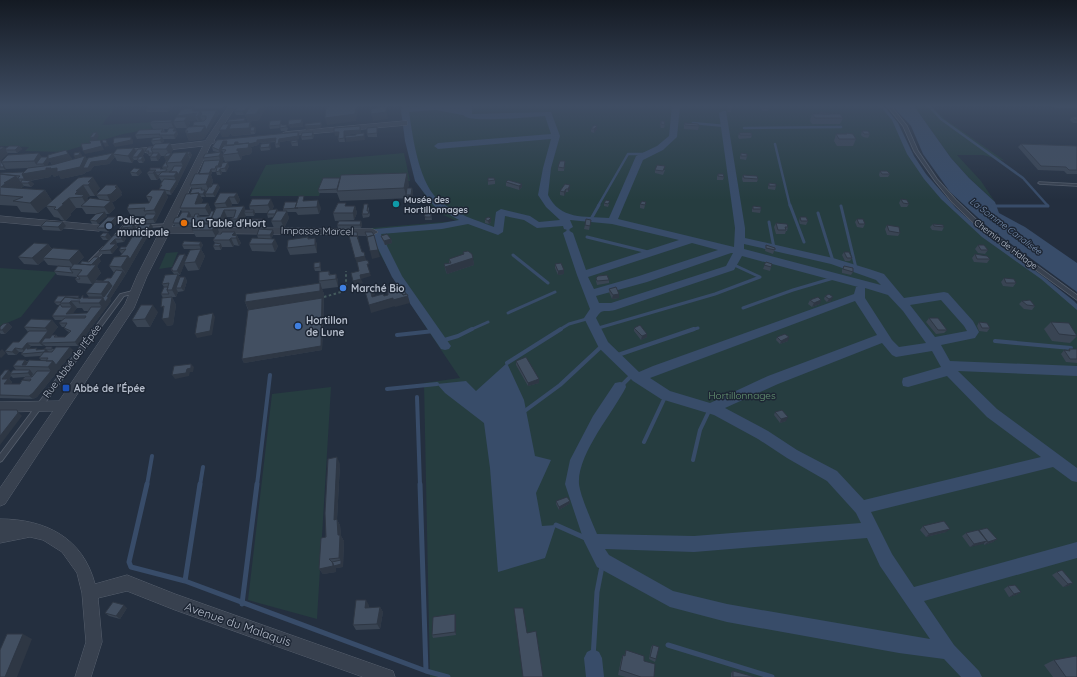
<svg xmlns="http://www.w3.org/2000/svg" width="1077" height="677" viewBox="0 0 1077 677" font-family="Quicksand,sans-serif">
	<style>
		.green { fill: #263d40 }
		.water { fill: #384c69 }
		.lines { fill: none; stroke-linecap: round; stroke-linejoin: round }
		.stream-far3 { stroke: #384c69; stroke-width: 2.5 }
		.stream-far2 { stroke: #384c69; stroke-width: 3 }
		.stream-far1 { stroke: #384c69; stroke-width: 4 }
		.stream { stroke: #384c69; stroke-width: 5 }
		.canal { fill: #384c69; fill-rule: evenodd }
		.service-casing { stroke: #565f6d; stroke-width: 1.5 }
		.minor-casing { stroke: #565f6d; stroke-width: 1 }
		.path { stroke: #445a5d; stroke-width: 2; stroke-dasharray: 2.5 2.5; stroke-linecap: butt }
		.service { fill: #38414f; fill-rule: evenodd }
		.minor { fill: #38414f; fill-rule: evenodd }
		.wall { fill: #394453; fill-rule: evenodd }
		.shaded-wall { fill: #2e3744 }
		.building { fill: #424f61; stroke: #2e3744 }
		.culture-dot { fill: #0f9aa8; stroke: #1d2634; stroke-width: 1.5 }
		.food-dot { fill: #e8710a; stroke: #1d2634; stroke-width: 1.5 }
		.service-dot { fill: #5c6f8a; stroke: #1d2634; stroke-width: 1.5 }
		.shop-dot { fill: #3f7fe0; stroke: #1d2634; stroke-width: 1.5 }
		.transit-dot { fill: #1a4fb4; stroke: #1d2634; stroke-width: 1.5 }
		.labels { text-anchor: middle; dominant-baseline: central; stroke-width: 3; stroke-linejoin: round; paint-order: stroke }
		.far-poi-label { font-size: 9px; font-weight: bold; fill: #b4bcca; stroke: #1d2634; text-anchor: start }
		.far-water-label { font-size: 9px; font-style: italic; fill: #7b92b2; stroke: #1d2634 }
		.far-street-label { font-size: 9px; fill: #b4bcca; stroke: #1d2634 }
		.poi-label { font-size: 10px; font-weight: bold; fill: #b4bcca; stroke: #1d2634; text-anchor: start }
		.street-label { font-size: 10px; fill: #b4bcca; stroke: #1d2634 }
		.park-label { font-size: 10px; fill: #6a9b76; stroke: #1d2634 }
		.near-street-label { font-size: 12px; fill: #b4bcca; stroke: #1d2634 }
	</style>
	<rect width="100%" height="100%" fill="#242f3f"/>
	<path class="green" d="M0,106h116l-14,19 53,-3 -4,7 -28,5 -61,18 -37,-1 4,-4 -29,-1z
		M401,106h482l15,18 14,32 15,22 18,21 37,34 95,73v371h-647l-6,-294 36,-5c-20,-30 -40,-59 -59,-90 -12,-19 -26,-37 -30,-60l85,-7c-7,-4 -16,-7 -22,-12 -18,-17 -28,-78 -33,-103z
		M914,106h18l13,13 60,42 -22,-6h-26l24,26 14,21 -26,-24 -18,-20z
		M404,153l6,28h-86l-5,15h-69l16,-31z
		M178,252l-6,15 -13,2 7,-16z
		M0,268l57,4 -36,45 -21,9z
		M331,387l-14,232 -69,-19 24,-206z"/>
	<path class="water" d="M436,106h32v10l-32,-6z
		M880,106h4l14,17 16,33 12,18 30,34 29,26 60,44 29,23 3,3v6l-36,-31 -59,-42 -41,-38 -17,-20 -17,-25 -15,-34z
		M892,106h22l37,52 18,20 26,24 4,11 26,14 52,36v29l-89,-65 -38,-35 -27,-38 -12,-28z
		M507,363l17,37 11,56 16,4 -15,33 6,33 14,-1 -11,33 -47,14 -8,-104 -6,-45 -39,-30 -8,-9 29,-3 10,10z"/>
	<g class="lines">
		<path class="stream-far3" d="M403,106l2,4
			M929,106l12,13 82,59 25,28
			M693,123l32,3
			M744,128l97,-1
			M775,144l15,62
			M598,206l30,-52h20"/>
		<path class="stream-far2" d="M790,205l14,37
			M841,206l15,62
			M992,206h56l-1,-1
			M818,213l15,48
			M591,219l8,-14
			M769,222l5,26
			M568,227v6
			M587,237l65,16
			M513,255l35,28
			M743,308l50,-18 44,-13
			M508,313l47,-21
			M595,329l120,-35 45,-17 -28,-13
			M470,330l18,-8
			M559,330l10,-6 21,-6
			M691,330l7,-2"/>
		<path class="stream-far1" d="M397,335l37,-4
			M441,341l17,-5 14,-7
			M995,341l76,7
			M615,356l79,-27
			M507,363l54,-34
			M620,387l13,-13
			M387,389l50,-5
			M417,397l3,88
			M526,410l34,-25 43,-40
			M644,442l22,-47
			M693,460l7,-30 10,-21
			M147,485l5,-29
			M200,485l3,-18
			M257,485l13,-110"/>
		<path class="stream" d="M147,484l-18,78 2,5 54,14 241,90 22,6
			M420,484l6,187
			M556,525l36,16
			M185,581l15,-97
			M242,604l15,-120
			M668,645l104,32
			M593,658l4,-66 6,-31"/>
		<path class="canal" d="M434,106h30l-4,2 -51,4c4,26 10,74 32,90 15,12 35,18 53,25l2,-15 5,-3 29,7 9,6 21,-2 -14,-13 -8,-12 5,-27 8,-29 -113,10 -4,-3 4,-3 113,-9 -6,-18c-14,1 -73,7 -81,0v-10h8v8l79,-2 9,24 -9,32 -3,27c12,25 36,21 61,23l27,-62 21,-10 12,-10 3,-30h8l-3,31 -14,13 -20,10 -25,59 116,28 1,-19 -16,-115 4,-2h3l19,117v10l88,20 36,11 15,5 20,24 40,-6 4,1 25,28 6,11 -4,6 -34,7 9,16 127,5v10l-119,-5 39,38 80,59v14l-5,-1 -19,-14 -182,45 21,42 22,33 163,-45v16l-153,43 30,44 25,26 3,6h-21l-17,-18 -45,-6 -172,-31 -57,-15 -73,-40 -13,-26 -19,-57 5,-24 23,-44 22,-33 5,-1 5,1 1,4c-13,26 -49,67 -47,97 1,11 13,38 18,50l97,2 167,-13 -5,-10 -29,-32 -40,-23 -29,-19 -44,-24 -53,-16 -28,-18 -34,-33 -15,-30 6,-9 -13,-34 -14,-42 5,-3 -4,-1 -1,-3 -26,2 -13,-8 -19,-4 -2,16 -5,3 -30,-11 -26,5 -61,5 21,42 49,70 -2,3 -4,1 -4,-1 -49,-72 -22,-45 5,-3 67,-6 17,-3 -25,-14 -19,-25 -10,-40 -4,-31 1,-2zM570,220l42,4 67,16 -93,30 -13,-37 -5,-3 5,-3zM692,243l26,7 -79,26 -45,13 -6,-12zM744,244l87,20 45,16 5,5 -137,-36zM731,253h2l-7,13 -115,37h-12l-3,-7 51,-14zM742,256l116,31h-2l-2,7 -201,72 -14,6 -31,-30 -12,-24c7,-11 8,-5 19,-8l119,-40zM865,288l23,7 15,16 23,32 -27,4 -7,-7 -27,-42zM941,300l23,26 3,5 -32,6 -25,-32zM855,301l22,34 -109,41 -58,27 -40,-12 -20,-13zM882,343l10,12 4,2 36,-6 9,16 -38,11 -1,4 1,4 5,1 39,-11 40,41 54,40 -177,43 -27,-29 -40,-21 -29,-19 -43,-23 53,-24zM867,538l13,28 50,73 -203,-35 -54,-13 -64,-36 -4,-6 89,3z
			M593,649l6,3 3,6 2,19h-18l-2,-19 3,-6z"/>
		<defs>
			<path id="service" d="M887,106h4l16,20 11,25 19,28 19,21 28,27 93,68v5l-97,-71 -28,-27 -17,-21 -21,-30 -11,-25z
				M1055,106h22v1h-20z
				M1039,182l38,2v2l-37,-2 -2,-1z
				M167,224l2,1v1l-43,2 -11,12h-2l-2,-1 12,-13z
				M103,247h4v1l-14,15h-4v-2z
				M136,290l3,2 -1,1 -14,3 -122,165 -2,1v-8l120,-160z"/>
			<path id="minor" d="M229,106h7l-22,34 2,2 -5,2 -39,83 201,2 5,3 -5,3 -204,-2 -22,43 -13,32 -129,196 -5,2v-18l53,-77 -53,1v-10l59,-1 66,-97 12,-28 66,-130 -83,9 -4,-2 1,-2 88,-10z
				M404,121h3v4l-122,11 -4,-2 4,-2z
				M0,216l99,9 5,3 -5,3 -99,-9z
				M0,519c46,0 83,19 95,65l32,-9 48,19 212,75 6,2 2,6h-32l-188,-67 -48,-19 -29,7 4,44 -11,35h-16l11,-35 -4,-49 -5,-20 -15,-21 -19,-12 -13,-3 -30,6z"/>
		</defs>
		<use href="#service" class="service-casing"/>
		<use href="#minor" class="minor-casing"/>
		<path class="path" d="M324,297l17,-5 5,-5v-16"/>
		<use href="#service" class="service"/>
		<use href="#minor" class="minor"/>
	</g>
	<path class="wall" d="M174,106l-6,6h-21l-1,-3z
		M194,106h29l-1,2 -26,1z
		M238,106h10l1,2 16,1 -6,11 -11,2 -3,-7 1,-1 -2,1h-8l-2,-4z
		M638,106h7l-1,1h-6z
		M728,106h4l-1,6h-4z
		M761,106h7l1,2 -1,3h-6l-2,-3z
		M217,110l2,4 -15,25 -15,2 -4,-10 2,-3h-11l-3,-6 5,-5 16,-6zM197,120l1,2 -5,3v2h-5l2,-4 -1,-2z
		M820,112l23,6 -3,6h-28l-2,-3 2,-7h7z
		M1072,117h5v6h-4l-3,-3z
		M172,120l3,6 -1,2h1l3,6 -3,5h-12l1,2 -2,3 8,-1 3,7 -2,3 1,1 18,-2 2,3 -14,28v1l-7,11 -5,-1 2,3 -13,26 -10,1 -2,-4 2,-4h-14l-4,-7 22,-6v-1l-3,-6 13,-6v-1l2,-3 -1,-1 2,-3 -4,-6 1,-1h-2l2,3 -2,2h-6l-4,-7 3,-2v-1l13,-1 -1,-2 5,-7 -1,1 -1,-5h-4l-3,5h-7l-1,-4v-1h-1l-1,-2h-1l-2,-3 8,-4 2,-3 -2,1 -2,-4 9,-4 -23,2 -2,-4 18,-6 -3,-6zM164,129h4l-1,3h-2z
		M661,121l4,4 -1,3h-3l-1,-4z
		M227,122h19v1l4,-1 2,5h3l1,3 -1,4 -23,2 -1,-3 -3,4h-6l6,-13z
		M684,123l15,3 -1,4 -14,-1z
		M282,124v1l6,3 -1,3h-6l-1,-3 -10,1 -1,-3z
		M360,126l1,7 -16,2v7h-6l-1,-3 1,-4 -4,1z
		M591,129h6l-3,4 -3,-1z
		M377,130v7h-9l-1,-3z
		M862,131l8,3 -2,4 -5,-1 -2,-2z
		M739,133l13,2 -1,3 -12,1 -1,-2z
		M846,133l10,6 -3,7h-16l-3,-5 2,-7h10z
		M299,135v4l-19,3v5l-4,1 -1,-4 1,-2 -17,1 -1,2 -7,2 1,3 -1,4 -10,2 1,1 -1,3 -16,2 -3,-7 1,-2 -1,-3 -1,2 3,7 -3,7h8l-3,6h-4l-1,3h-4l-1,-3h-4l-1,3 2,6 -2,6h9l-5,10h-9v-1l-1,1h-4l2,3 -2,3h7l3,7 -2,5h-10l1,2 9,-1 5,-5 2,-3 -2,-4 23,-11 3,7 -2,4h-6l-1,3 13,-1 1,4h5l-1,-4 3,-7 22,7 -2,4 5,-1 1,2h5v-2l23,-8 15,7 -2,6 -21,1 -2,-3h-9l2,6 -5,10h-10l-3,-7 2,-4 -5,1 -1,-4v-1h-12l-1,3h-8l-2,3h20l1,4 -3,5 -28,-2 -4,-7 4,-2h-7l-3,9h-7l2,6 -1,2 17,-2 6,11 -2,3 -5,-1 -1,2h-11l-1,3h-6l-2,-4 2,-3 -2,-3 2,-3h-19l-4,-7 2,-4h-19l-2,-3 6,-6 3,-5 -2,-4 10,-14 2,-5 -2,-4 9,-11 5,-13 -1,-3 14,-6 -4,-1 -1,-4 5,-7z
		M314,135l-1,4 -11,1 -1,-3z
		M297,140l1,4v2h-6l-1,-3z
		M1021,144l56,2v28h-10l-3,-3 -26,-1 -20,-23z
		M9,146h10l3,3 -5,4h-9l-8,8v-14h4l1,2z
		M271,147l-1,3 -9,1 -1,-3z
		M143,149l2,3 -3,5 1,-1 2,4 -2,3h-4l-2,-3h-3l-2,3 -15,-2 -2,-4 -6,7 -15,2 -4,5 -4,1 -2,2 -23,5 -2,-4 -5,2 -1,-2h-2l-1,2 -20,4 4,3 -3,3 -7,-1 -4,3 25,1 7,11 -14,12 -17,-1 -4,-6 -17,-1v-32l24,-1 4,-4 -22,1 -1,1h-5v-9l42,-4h29l1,3 3,-1 7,-4 -1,2 4,-1 2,4 26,-6 23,-2zM50,161l2,4h-5z
		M741,153l6,3 -1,4 -6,-1v-2z
		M565,161l-1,10h-6v-4z
		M655,170h10l-2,5 -8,-2z
		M880,171l10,3 -2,3h-8l-1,-2z
		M130,172h12l-4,4h-6z
		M718,174l6,3 -1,3h-6v-3z
		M743,175l15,4 -1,3h-14l-1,-3z
		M78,178l22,10 -3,3 -2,5h-5l-3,2 1,2 11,-1 -3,-4 26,-3 -1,1 1,2 -7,6 -3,1 3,6 -6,6h-3l1,2 -9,8h-6l-2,-4 8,-6h-12l-4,-6h-6l-5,5v2l-6,6 -4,-1 -2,-2 -5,-1 -8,-11z
		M488,178l7,2v4l-7,1z
		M506,182l16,5 -3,3 -13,-4z
		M769,183l7,3 -1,4 -7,-1v-2z
		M409,184l-1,4h4l1,4 -1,6 -72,3 -3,-8h-18l-1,-3z
		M570,185v4l-2,3h-2l-2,4 -4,-1v-4z
		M901,199l8,5 -2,3h-6l-2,-4z
		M646,202l-2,7 -4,-1v-4z
		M604,203l5,1 -1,3 -4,-1z
		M355,206l2,7 -3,7 -19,1 -2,-8z
		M753,206l8,3 -1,4 -8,-1v-2z
		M369,207v4l1,4 -1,2 -6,1 -1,-4z
		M431,213l1,7h-7v-3z
		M116,217l3,4 -11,11 -8,-1 -3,-3z
		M800,217l8,4 -2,4 -6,-1 -1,-3z
		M485,219l6,3 -2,2 -4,-1z
		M857,219l8,5 -2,4 -6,-1 -2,-5z
		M591,220l-2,10 -5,-1 1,-4z
		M361,221l1,4 -1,3h-23l-1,-3z
		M776,223l12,4 -1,4h-1l-1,3h-9l-2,-7z
		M134,224l2,4 -2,3h-11l-2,-3z
		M933,224l11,3 -2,4 -10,-1 -2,-3z
		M887,225l13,8 -2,3 -11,-1 -2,-6z
		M41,226h25l-5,5 -18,-1z
		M153,227l-27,47 -16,25 1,2 -33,45h-33l-1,-1 -1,1h-12l-2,3 9,1 6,-1 2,-2 8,2 20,2 -37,46 -4,2 -33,-1v-22l11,-4 5,-2 -3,-4 12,-6 1,1h16l-3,-3 2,-2 -16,1 -4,-3 1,-2h-3l-3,3h-8l-3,-4 14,-9 9,-10 -4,-5 28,-7 6,7 -9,11 7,-3 2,2h7l4,-5 -2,-1 -3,-3v-1h-2l-3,-4 4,-3h-8l-3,-4 8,-11h-3l-3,-3 27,-4h7l1,-1 -3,-4 17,-12 8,-3 3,-5 -5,-7 11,-10 2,-3h-1l-2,-3 7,-3zM77,308h5l2,3h5l-2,2 -15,1zM11,376l2,2 12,-1 -2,2 1,1 -4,4h-9l1,-2 -3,-3z
		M108,233l3,4 -3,3h-5l-3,-4z
		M274,233l-3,6 7,7 -3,6 -23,-1 -3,-7 9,-6 -1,-3z
		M124,234l2,4 -2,4 -7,1 -1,1 2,3 -6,7h-10l-3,-3 15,-16z
		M381,236l10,3 1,4 -7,2 -3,-6z
		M308,238h7l2,7v8l-27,2 -3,-7z
		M201,242l2,3 -2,4 4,7 -6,14 -11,1 -4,-7 -4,11h-2l2,2h5l2,4 -3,10 -6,1 -2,5h-4l4,8 -3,20 -6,1 -4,-16v-12l-2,-4 3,-7 -2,-3 12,-10 -3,-4 15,-13 13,-8h-15l-2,-4z
		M48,244l4,5 32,8 -7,7h3l9,-2 12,-1 -4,5 4,7 -9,11 -14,-1 -3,-4 2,-2 -20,-2 -3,-4 18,-4 -24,-2 -4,-5 -6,5 -14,-1 -6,-7z
		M766,245l9,3 -2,6 -8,-3z
		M978,245l10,5 -3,4 -7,-1 -3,-4z
		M463,252l9,2 2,11 -27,9 -1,-2 -2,-8 5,-1v-4l15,-4z
		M844,252l8,6 -2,3h-5l-3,-6z
		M975,254l15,5 -3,4 -13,-1 -2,-4z
		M320,262l1,4v5h-6l-1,-3z
		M766,262l6,2 -2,7 -7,-2z
		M555,264l9,6v4l-6,1 -3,-7z
		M844,266l9,6 -2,3 -9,-2v-3z
		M329,271l1,3h6l2,7v6l-16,2 2,5v8l-2,48 -78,13 -2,-4 6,-49 -3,-8 74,-19v-2z
		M596,278l13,2v3l-12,2 -1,-4z
		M1004,278l12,5 -3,4 -10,-1 -2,-4z
		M609,289l10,9 -7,1 -3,-7z
		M825,296l6,5 -4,1 -3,-3z
		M810,300l10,4 -8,3 -4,-3z
		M1022,301l13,5 -3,4 -8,-1 -5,-5z
		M158,312l-8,15h-13l-5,-7z
		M929,318l18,12 -3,3 -8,1 -10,-12z
		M979,322l11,6 -3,4 -8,-1 -2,-5z
		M1051,322l26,13v1l-7,7 -18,-2 -8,-12z
		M8,323l4,4 -7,7h-4l-1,-1v-6z
		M634,328l13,6v3l-6,3 -7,-9z
		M777,337l11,4 -8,3 -4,-4z
		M1069,349h8v14l-11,-1 -5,-8 3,-4 3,1z
		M516,361l23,22 -11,3 -12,-21z
		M775,412l11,9 -6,2 -6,-8z
		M340,464l-3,56 3,5 1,11 3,5 -1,26 -7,1v4l-13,2 -4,-5z
		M556,501h14l-1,3 -10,6 -3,-6z
		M923,526l23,6 -20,5 -6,-7z
		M978,530h1l18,9 -4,3 -9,3v-2l-14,4 -8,-11 4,-3z
		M1057,572l16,11 -5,3 -5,1 -11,-12z
		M1008,586l13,6 -5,3 -7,2 -5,-8z
		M369,605v3l11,-1 3,5 -3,17 -24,1 -3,-5z
		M127,608l-7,11 -11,-3 -4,-3z
		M456,616v19l-23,3 -1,-3z
		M653,645l3,14 -1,3 -6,-3 2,-12z
		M626,650l18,11 10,16h-28l-8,-2 3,-15 2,-5 1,1z
		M1054,660l23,17h-24l-9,-12z
		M733,671l22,6h-24v-4z"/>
	<path class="shaded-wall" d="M169,106h5l-6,6 -1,-3z
		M245,106h3l1,3 -2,4 -3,2 -2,-4z
		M261,106h2l2,3 -6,11 -11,2 -3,-7z
		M356,106h1l1,4 -2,11 -29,4 -2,-7z
		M386,106l2,13 -15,2 -2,-7z
		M193,108l2,5 5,-2 3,5h-3l2,4 -2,4 -3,-7 -2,-1 2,4 -8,1 1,2 -3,5 -3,-7h-4l-3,-5 15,-5z
		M217,110l2,4 -15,25 -15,2 -3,-7 19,-8z
		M245,118l1,4v2l4,-2 3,7 -3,2 1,3 -19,2 -1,-3 -3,4h-6l-3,-7 9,-5 -1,-3z
		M302,119l1,3v5l-13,1 -2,-3z
		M172,120l3,6 -1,3 -3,-7z
		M321,122l1,3 -1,3 -15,2 -1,-4z
		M360,126l1,7 -16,2v7l-1,-4v-7z
		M597,126v3l-3,4v-4z
		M255,127l1,3 -1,4 -1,-3z
		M175,128l3,6 -3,5 -2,-8z
		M97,132l2,4 -3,5h-4l-2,-3z
		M298,132l1,3v4l-19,3v5l-2,-3 1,-5z
		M313,132l1,3 -1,4 -1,-3z
		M334,132h5l1,3 -5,1z
		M364,133l1,7 -19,2v-4z
		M131,137l2,3v4l-18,3 -2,-3z
		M162,137l2,4 -2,3 -2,-4z
		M276,138l1,3 -18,2 -1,2 -7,2 1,3 -1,4 -10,2 1,1 -1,3 -4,-9v-2l20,-9z
		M100,140l4,10 -19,4 -2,-3z
		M106,140l3,6 -4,1 -2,-4z
		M223,141h4l1,3 -4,1 -4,9 -1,-4z
		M235,142h3l2,3 -6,1z
		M170,143l3,7 -2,3 2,3 -3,4 -4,1 -2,-4 6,-2 -4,-6z
		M270,143l1,4 -1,3 -1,-3z
		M19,146l3,3 -5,4 -2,-3z
		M4,147l4,7 -8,7v-11z
		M134,148l4,7 -6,2 2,3 -2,3 -4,-7z
		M143,149l2,3 -6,8 -2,-3z
		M66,150l5,7 1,4 -19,5 -3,-5 -4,6 -3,-3 5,-7z
		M80,152l2,3 -1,3 -5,2 -2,-4z
		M187,152l3,7 -12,24v1l-7,11 -1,-4 6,-10 -2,-5 3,-4 6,-6 -2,-4z
		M190,152l2,3 -2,3 -1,-3z
		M221,152l3,7 -4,10 -2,-3 2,-6 -1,-4z
		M39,153l5,7 -8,4 -2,-3z
		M113,153l1,1h-1l2,3 -6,7 -15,2 -4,5 -4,1 -2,2 -23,5 -2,-4 -5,2 -1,-2h-2l-1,2 -23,4 -1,1 -2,-3 -2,-5 24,-6 39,-12 4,7z
		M159,153l2,3 -3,5 -2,-4z
		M143,156l2,4 -2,3 -2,-3z
		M228,162l1,4 -3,6 -1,-4z
		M4,166l2,3 -1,1 -2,-3z
		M140,169l2,3 -4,4 -2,-3z
		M211,169l1,3 -1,3 2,6 -4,10 -3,-7 1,-7z
		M220,169l2,3 -1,3 -2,-4z
		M155,171l4,7 -2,2 -4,-7z
		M407,173l2,11 -2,11h-1l-2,-7z
		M16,176l8,10 -11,7 -12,-6 3,-4z
		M93,177l7,11 -3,3 1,2 -3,3 -7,-11v-3z
		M31,181l3,3 -3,3 -3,-4z
		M218,184l2,3 -5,10 -2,-3z
		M522,184v3l-3,3v-4z
		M83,185l7,11 -3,2 4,8 -3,1 -6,-10 -7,-3 1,-3z
		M117,185l5,7 -1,1 1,2 -7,6 -3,1 3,6 -6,6 -5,-7 6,-6 -3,-6z
		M570,185v4l-2,3v-3z
		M412,188l1,4 -1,6 -1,-3z
		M566,189v3l-2,4v-4z
		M45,190l7,11 -14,12 -8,-10z
		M165,190l3,7 -13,26 -2,-4 3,-5 -2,-4z
		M205,190l2,4h-2l1,2 -1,1 -2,-3z
		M199,193l4,7 -3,8 -5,-4z
		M237,193l3,7 -2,4 -4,-7z
		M229,197l3,7 -3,7 -4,-8z
		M69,198l7,10 -5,5v2l-6,6 -8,-11 5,-6z
		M271,199l3,7 -3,6 -3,-7z
		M318,200l3,8 -2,6 -2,-7z
		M208,203l3,7 -2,5 -4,-7z
		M244,206l2,6h-2l2,4 -4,7h-3l-2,-4z
		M355,206l2,7 -3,7 -1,-7z
		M224,210l3,7 -3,9 -4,-7z
		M254,210l1,3 -1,3 -1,-4z
		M287,211l2,7 -5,10 -3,-7z
		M105,212l2,4 -9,8 -2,-3z
		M189,212l2,3 -2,5 -2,-3z
		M116,217l3,4 -11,11 -3,-4z
		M491,218v4l-2,2 -1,-3z
		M264,219l1,4 -3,5 -2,-4z
		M361,221l1,4 -1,3 -1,-3z
		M63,222l3,4 -5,5 -3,-4z
		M134,224l2,4 -2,3 -2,-4z
		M151,224l2,3 -27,47 -5,-7 7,-11z
		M216,224l3,8 -3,5 -4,-7z
		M273,230l1,3 -3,6 -1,-4z
		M235,232l2,5v-1l4,7 -2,3 -3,-8 -4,-3z
		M108,233l3,4 -3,3 -3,-3z
		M124,234l2,4 -2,4 -3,-3z
		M231,238l3,7 -1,2 -4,-7z
		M315,238l2,7v8l-2,-8z
		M115,239l2,4 -1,1 2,3 -6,7 -2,-4v-6z
		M275,239l3,7 -3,6 -3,-8z
		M391,239l1,4 -7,2 -1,-4z
		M201,242l2,3 -2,4 4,7 -6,14 -4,-8 6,-13 -2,-4z
		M48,244l5,7 -10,7 1,2 -6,5 -6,-7z
		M221,244l1,3 -1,3 -2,-4z
		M79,250l5,7 -10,10 -5,-7z
		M378,250l2,7 -8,2 -2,-8z
		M185,254l2,4 -7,17 -3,-4z
		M365,256l2,7 -9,3 -3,-8z
		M99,257l2,4 -4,5 4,7 -9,11 -5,-8 1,-8z
		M473,258l1,7 -27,9 -2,-7z
		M320,262l1,4v5l-1,-4z
		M564,270v4l-6,1v-4z
		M123,271l3,3 -16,25 1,2 -33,45 -3,-4 27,-35 -3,-4 4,-5 3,3 -5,-7 8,-12z
		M370,273l1,3 -10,3 -1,-4z
		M178,274l4,7 -6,7 2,4 -2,5 -4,-7z
		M336,274l2,7v6l-2,-8z
		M185,277l2,4 -3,10 -3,-3z
		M361,279l2,4 -9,2 -1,-4z
		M320,283l4,11 -2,56 -78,13 -2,-4 8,-46 -5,-11z
		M373,288l2,7 -3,1 2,8 19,-6 2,8 -24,7 -2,-8 1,-16z
		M619,294v4l-7,1 1,-4z
		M408,296l2,7 -15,4 -2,-7z
		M172,297l4,8 -3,20 -6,1 -5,-7z
		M833,297l-2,4 -4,1 2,-3z
		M821,300l-1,4 -8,3 2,-4z
		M71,301l6,7 -6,8 -5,-2 6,-7 -3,-4z
		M153,305l5,7 -8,15 -5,-8z
		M213,313l2,4 -3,18 -15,3 -2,-4z
		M52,320l6,7 -12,16h-5l3,2 -1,1 -4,-3 9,-12 -3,-3z
		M8,323l4,4 -7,7 -3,-4z
		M647,334v3l-6,3 1,-4z
		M789,337l-1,4 -8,3 1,-3z
		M27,343l4,3 -5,7 -4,-4z
		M70,347l4,4 -37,46 -4,2 -4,-3 22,-25 -3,-4 5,-6z
		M15,348l4,4 -3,3 -4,-3z
		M2,349l4,4 -5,5 -1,-1v-6z
		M46,349l4,4 -6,-1z
		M25,360l7,7 -10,-2z
		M191,364l3,3 -1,5h-3l-1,4 -14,3 -3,-4 15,-6z
		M9,370l3,4h-2l1,2 -2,3 3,3 -4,5 -4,-3 -2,-5z
		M30,370l3,4 -2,3 -3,-4z
		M539,379v4l-11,3v-3z
		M17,410l3,4 2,2 -22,29v-9z
		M788,417l-2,4 -6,2 1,-4z
		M337,457l3,7 -3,56 3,5 1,11 3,5 -1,22 -4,-5 -1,-23 -4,-15z
		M570,501l-1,3 -10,6v-3z
		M950,529l-4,3 -20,5 3,-3z
		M997,539l-4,3 -9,3 4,-3z
		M987,541l-4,3 -13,3 4,-3z
		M341,560l2,3v4l-7,1v4l-13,2 -4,-5 14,-6z
		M1073,583l-5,3 -5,1 5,-3z
		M1021,592l-5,3 -7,2 5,-3z
		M366,600l3,5 -1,8 -3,-5z
		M124,605l3,3 -7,11 -4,-3z
		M380,607l3,5 -3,17 -3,-5z
		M455,614l1,2v19l-1,-3z
		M23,634l9,5 -15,38h-12z"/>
	<path class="building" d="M149,106h20l-2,3h-21z
		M238,106h10l-2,4 -4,1h-8z
		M250,106h11l-5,8 -11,1z
		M338,106h18l-1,8 -30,4 1,-11z
		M386,106v6l-15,2v-5z
		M728,106h4v3h-4z
		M762,106h6l1,2h-6z
		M193,108l-1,3h8l-3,6 -2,-1 2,-3 -20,3 4,-6 3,-1z
		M217,110l-11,20 -1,-4h-7l-5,-1 1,-3 10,-1 2,-2v-3h-6l2,-2 -2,-3z
		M820,112l9,1 1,1h-8z
		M812,114h28l3,4h-28z
		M176,117h11l-3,4 -11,1z
		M1072,117h5v3h-2z
		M245,118l-1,3 -17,1 2,-2z
		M302,119l-1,4 -13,2 1,-5z
		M172,120l-1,2 -21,1 2,-2z
		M281,120l-1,5h7l-1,2 -6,1v-3l-11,1 1,-5z
		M661,121h3l1,4 -4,-1z
		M250,122l-1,6 -20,1 2,-5z
		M321,122v3l-16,1v-2z
		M684,123l14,1 1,2 -14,-1z
		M223,124h6l-3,6h-7z
		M594,125l3,1 -3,3h-3z
		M205,126l-4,6 -15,2 2,-3h-3l3,-4z
		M360,126v4l-16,1v7l-6,1 1,-7h-5v-4z
		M251,127h4l-1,4h-4z
		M377,127v6l-10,1v-6z
		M169,128h6l-2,3h4l-3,4h-15l1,-1 -25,1 4,-5 24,-1 -2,3h6z
		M862,131h6l2,3h-6z
		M97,132l-3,5 -4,1 3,-5z
		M298,132v4l-19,3 -1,5h-3l1,-6 -19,2v2l-8,2v-1l-11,1v-2h-3l-1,3h-8l1,-4h-4l-4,9 -7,-3 5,-7z
		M313,132l-1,4 -11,1 1,-4z
		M364,133v3l-18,2 -1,-2 11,-1v-1z
		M739,133h12l1,2h-12z
		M846,133l7,1 3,5h-17l-3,-5h11z
		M131,137v3l-18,4 1,-6z
		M162,137l-2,3 -9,1 2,-3z
		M100,140l2,6 -19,5 -2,-7 10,-1 -2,-2z
		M102,140h4l1,3h-4z
		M297,140v2l-6,1v-2z
		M170,143l-4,6h-15l4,-5z
		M249,143l-1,5 -11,1v2l2,-1 -1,3 -16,2 4,-5 -5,-1 3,-3z
		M270,143l-1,4 -9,1 1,-4z
		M1021,144l56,2v24h-8l-3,-3 -25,-1z
		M9,146h10l-4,4h-9l-1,-1z
		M0,147h4l-4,3z
		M148,147h5l-2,2 2,4h6l-3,4h-6l3,-4h-5l1,-2h-4z
		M134,148l-6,8 -15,-2 4,-5z
		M138,149h5l-6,8h-5z
		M66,150l2,4 -20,5v-4z
		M80,152l-1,3 -5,1v-3z
		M187,152l-6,10 -15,1 7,-10z
		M187,152h3l-1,3z
		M221,152l-2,4 -16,2 2,-4z
		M39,153l-5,8 -33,1 7,-7z
		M113,153l-6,7 -16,2 -3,6h-5l5,-10z
		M167,153h4l-2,3 -5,1z
		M741,153l6,1v2h-6z
		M85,156l-5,11 -23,5v-4l-8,1 2,-1h-5v2l-24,4 6,-6 24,-3z
		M143,156l-2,4h-4l2,-3z
		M41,157h7l-5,7h-7z
		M169,159l-3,4 2,4h-6l5,-7z
		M220,160l-2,6h-2l-1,3h-4l-2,5h-10l5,-13z
		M0,161h2l-1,1 3,4 -1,1h-3z
		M560,161h5l-1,7 -6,-1z
		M228,162l-3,6 -5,1 -1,2 -3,1 1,-5h4l1,-4z
		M657,165l8,1 -2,5 -8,-1z
		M174,166h9l-5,9 -1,-3h-8l3,-2z
		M134,168l6,1 -4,4 -6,-1z
		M150,168h11l-1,1h7l-1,2 -6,1h-6l2,-2h-6z
		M149,171h6l-2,2h-6z
		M880,171h7l3,3h-8z
		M24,172l-2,2 2,4v1h-6v-1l2,-2 -20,-2v-1z
		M162,172h15l-3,4h-16z
		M210,173l-4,11 -16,1 5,-11z
		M407,173l-3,15 -67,3 4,-16z
		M0,174l16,2 -12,7h2l-5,4 44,3 -15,13 -17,-2 10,-4 -23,-2z
		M718,174h5l1,3 -6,-1z
		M743,175l14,1 1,3 -14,-1z
		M83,177h10l-5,5h3l-3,3h-5l-7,6h2l-3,3 9,1 -2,2 -13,1 -7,6h2l-7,6 -3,-1 2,-2 -10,-1 32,-28z
		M323,178h17l-3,11 -19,1z
		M488,178h6l1,2 -7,1z
		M164,179l13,1 -7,11 -11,-2 3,-4h-2z
		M22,180l9,1 -3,2h-7v-1z
		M508,180l14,4 -3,2 -13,-4z
		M769,183l7,1v2h-7z
		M213,184h5l-5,10h-8l4,-7h2z
		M565,184l5,1 -2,4h-2l-2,3 -4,-1z
		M106,185h11l-2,2 2,1 -6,6 -4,1h-11z
		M202,188l-1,2h4l-2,4h-4v-1l-9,1 2,-5z
		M407,188h5l-1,7h-5z
		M152,190h13l-11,20 -10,1 1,-3 -18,1 2,-5 20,-1 3,-6 -6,-1z
		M199,193l-4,11 13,-1 -3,5h-25l6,-14z
		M220,193h17l-3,4h-5l-4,6 -11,1z
		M299,196h5l-1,5 15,-1 -1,7 -22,1z
		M90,198l21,3 -7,6 -23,-1z
		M252,199h19l-3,6 -19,1z
		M901,199l6,1 2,4 -6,-1z
		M606,200l4,1 -2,3 -4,-1z
		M642,201l4,1 -1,3 -5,-1z
		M285,202h12l-2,6h3l-15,1z
		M338,203h8l-1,3h10l-2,7h-20z
		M364,204h4l-1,7h2l-1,3h-6z
		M244,206l-7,13h-7l4,-2 2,-7h-12l-4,9h-9l5,-11z
		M753,206l8,1v2h-8z
		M277,209l-2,5h-8l2,-4z
		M245,210h9l-1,2h-9z
		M211,211h3l-3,8 2,4h-40l2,-5 4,-1 3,-5h7l-2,5h7l1,-3h4l-2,3 12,-1z
		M277,211h10l-6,10h-10z
		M105,212l-9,9 -6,-1 6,-6z
		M424,213h7v4h-6z
		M146,214h10l-3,5 -10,1z
		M108,217h8l-11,11h-8z
		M488,217l3,1 -3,3 -3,-2z
		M800,217h6l2,4h-7z
		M241,219h23l-4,5 -21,-1z
		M586,219l5,1 -1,6 -5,-1z
		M857,219h6l2,5h-6z
		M46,221l17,1 -5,5 -17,-1z
		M339,221h22l-1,4h-23z
		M776,223l11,1 1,3h-3l1,3h-8z
		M134,224l-2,3 -11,1 3,-3z
		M140,224h11l-21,35 -2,-3h-8l6,-7 -7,1 2,-3h5z
		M195,224h21l-4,6h-20z
		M933,224l10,1 1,2 -10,-1z
		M887,225l12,2 1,6 -11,-2z
		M259,229l14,1 -3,5h-13z
		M222,232h13l-3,3 5,1 -1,2h-5l-2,2h-16l4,-6h4z
		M348,232h9l1,7 -1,-3h-8z
		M365,232h7l2,3 -7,2z
		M103,233h5l-3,4 -5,-1z
		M124,234l-3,5h-6l-5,5h6l-6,6 -11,1 15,-16z
		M387,234l4,5 -7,2 -3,-5z
		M374,235l4,15 -8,1 -3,-14z
		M349,236h8l5,16h2l1,4 -10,2z
		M308,237v2l7,-1v7l-28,3 1,-8z
		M252,238l23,1 -3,5h-23z
		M184,241l17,1 -2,3h-17z
		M34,243l14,1 -16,14 -14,-1z
		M215,243l6,1 -2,2h-6z
		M766,245l9,3v2l-9,-2z
		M978,245h6l4,5h-7z
		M53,248l26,2 -10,10 -26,-2z
		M201,249l-6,13 -11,1 6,-13z
		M468,251l4,3 1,4 -28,9 -1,-3 7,-1 -2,-4 15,-5 -1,-2z
		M844,252h5l3,6h-5z
		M185,254l-8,17h-5l1,-1h-2l8,-15z
		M975,254l12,2 3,3h-13z
		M128,256l-7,11 -12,-1 5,-9z
		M94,257h5l-8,8 -11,-1 2,-3 7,1z
		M366,260l2,1 1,3h-2l3,9 -10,2 1,4 -8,2 -2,-8 8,-2 -2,-9z
		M320,262v5l-6,1v-5z
		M766,262l6,2 -1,3 -7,-2z
		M561,263l3,7 -6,1 -3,-7z
		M74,264l22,1 -9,11h-10l5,-6 -12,-1z
		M58,266l13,1 -1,2 3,4 -19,-2z
		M844,266l9,2v4l-10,-3z
		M116,270l7,1 -16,26h2l-4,5 -2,-4h-15l1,-1h15l8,-11 -3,-4h-14l-3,3 4,-5 7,1 4,-3h4z
		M329,271v4l7,-1v5l-17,2v-9z
		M178,274l-6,16h-5l2,-7 -7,1 3,-9z
		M607,275l2,5 -12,1 -1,-3 2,-2z
		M78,276l2,3h-5z
		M180,277h5l-4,11h-5z
		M1004,278l10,1 2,4h-10z
		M95,282h14l-8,12 -15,-1z
		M320,283v8l-75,11 1,-8z
		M397,284l6,11 4,-1 1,2 -15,4v-2l-24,7 -5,-17 8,-2 1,2 -3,1 2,8 11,-3 1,2 4,-1v-9z
		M164,287h4l-1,3 2,4h-8z
		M616,287l3,7 -6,1 -4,-6z
		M404,290l2,4 -3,1 -3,-4z
		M829,294l4,3 -4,2 -4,-3z
		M83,295v3h20l-4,5h-20l1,-2h-9l-2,2h-9l5,-6 15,2z
		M58,296h21l-1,2 -13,-1 -4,5h-7z
		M172,297l-3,21 -7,1 2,-13 -3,1 1,-9z
		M818,297l3,3 -7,3 -4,-3z
		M322,298l-1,48 -79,13 6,-49z
		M1030,300l5,6 -8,-1 -5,-4z
		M60,304l2,3h10l-6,7 21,-1 4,-6h11l-27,35 -34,1 4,-5h5l2,-3h4l-2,2h11l6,-6 -7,-3 3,-5h-8l6,-5h20l1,-2h-34z
		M141,305h12l-8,14 -13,1z
		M213,313l-3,18 -15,3 3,-18z
		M929,318h9l9,12h-9z
		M31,319l21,1 -7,8 -21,-1z
		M979,322l8,1 3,5h-8z
		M1051,322l18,1 8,13 -18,-2z
		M8,323l-6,7h-2v-3l3,-3z
		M640,325l7,9 -5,2 -8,-8z
		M29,331h19l-9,12h-12l-5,6 -7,-1 -3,4 -7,-1 8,-9h6z
		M785,334l4,3 -8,4 -4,-4z
		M27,347v2l10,-1 -1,2 10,-1 -2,3h8l4,-5h14l-14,18 -3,-4h-7l2,-3h-9l5,-6 -23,2z
		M46,347h6v2h-8z
		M1069,349h8v10h-7l-6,-9 6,1z
		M526,357l13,22 -11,4 -12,-22z
		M18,360h7l-3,5h4l3,-5 24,1 -5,6 -35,-1z
		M191,364v4l-4,1 -1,4 -14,2 2,-9z
		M5,370h4l-7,9h6l-4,5h16l2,-4 8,1 1,-2h-8l2,-2h7l5,-6h14l-18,22 -4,3 -29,-1v-19z
		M13,370h17l-2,3 -18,1z
		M0,410h17l1,3 -18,23z
		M782,410l6,7 -7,2 -6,-7z
		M337,457l-3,63 3,-1 1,16h2l-1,23 -10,1 4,4v3l-14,3 2,-31 5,-1 -1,-24 3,-54z
		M567,497l3,4 -11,6 -3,-6z
		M944,521l6,8 -21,5 -6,-8z
		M987,528l10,11 -9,3 -9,-12z
		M978,530l9,11 -13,3 -8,-11z
		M341,560v4l-7,2 -2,-4z
		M1062,570l11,13 -5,1 -11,-12z
		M1015,585l6,7 -7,2 -6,-8z
		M356,600h10l-1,8 15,-1 -3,17 -24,1z
		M113,602l11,3 -8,11 -11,-3z
		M514,608h9l4,25 9,-2 7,46h-20z
		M455,614v18l-23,3 1,-18z
		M7,634h16l-18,43h-5v-27z
		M653,645l6,2 -3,12 -6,-2z
		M626,650l18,6v5l11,3 -1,13h-13l-21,-7 3,-15 2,1z
		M1076,656l1,1v20h-11l-12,-17z
		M733,671l22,6h-22z"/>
	<linearGradient id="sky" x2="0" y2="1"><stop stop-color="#141a23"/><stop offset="0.53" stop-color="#3f4d63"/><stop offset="1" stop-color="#3f4d63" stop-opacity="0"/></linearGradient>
	<rect width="1077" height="200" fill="url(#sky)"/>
	<circle class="culture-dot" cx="396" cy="204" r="4"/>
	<circle class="food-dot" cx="184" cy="223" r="4"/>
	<circle class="service-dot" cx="109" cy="226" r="4"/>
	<g class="shop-dot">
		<circle cx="343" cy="288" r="4"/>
		<circle cx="298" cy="326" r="4"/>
	</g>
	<rect class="transit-dot" x="62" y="384" width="8" height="8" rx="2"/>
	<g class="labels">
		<g class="far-poi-label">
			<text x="404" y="199">Musée des<tspan x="404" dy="10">Hortillonnages</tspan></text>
		</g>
		<g class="far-water-label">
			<text transform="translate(1006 226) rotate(37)">La Somme Canalisée</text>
		</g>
		<g class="far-street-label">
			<text transform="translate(1006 244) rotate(37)">Chemin de Halage</text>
		</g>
		<g class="poi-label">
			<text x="117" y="220">Police<tspan x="117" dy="12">municipale</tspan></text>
			<text x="192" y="223">La Table d'Hort</text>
			<text x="351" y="288">Marché Bio</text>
			<text x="306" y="320">Hortillon<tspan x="306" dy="12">de Lune</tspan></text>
			<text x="74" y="388">Abbé de l'Épée</text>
		</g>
		<g class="street-label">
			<text transform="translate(317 231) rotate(1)">Impasse Marcel</text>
			<text transform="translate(72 361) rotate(-53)">Rue Abbé de l'Épée</text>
		</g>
		<g class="park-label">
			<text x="742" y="395">Hortillonnages</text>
		</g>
		<g class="near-street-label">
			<text transform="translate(238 624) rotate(19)">Avenue du Malaquis</text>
		</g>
	</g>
</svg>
